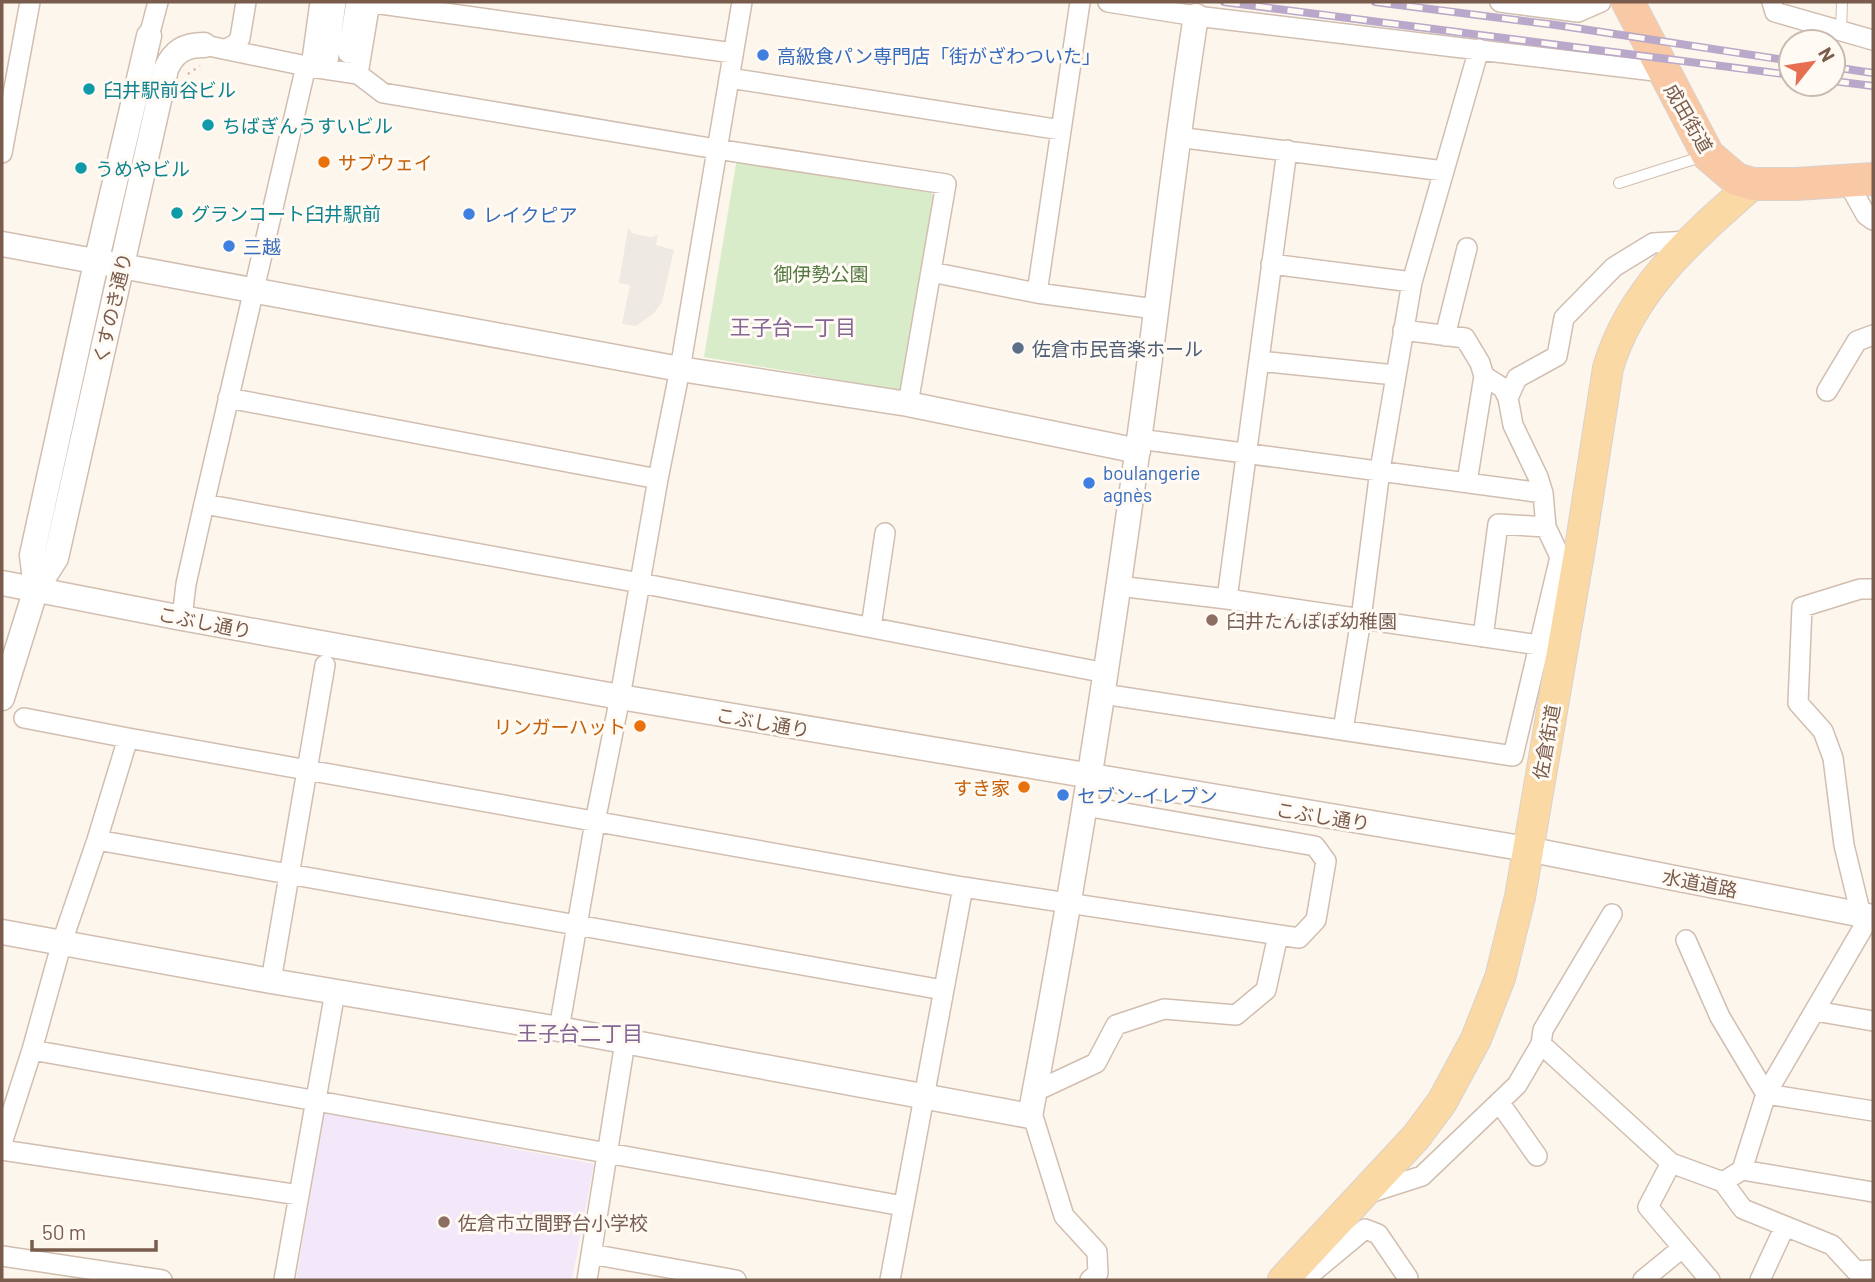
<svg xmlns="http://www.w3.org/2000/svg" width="1875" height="1282" viewBox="0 0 1875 1282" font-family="Barlow,'Noto Sans JP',sans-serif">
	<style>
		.industrial { fill: #efe9e4 }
		.education { fill: #f3e8fa }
		.green { fill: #d8ecc9 }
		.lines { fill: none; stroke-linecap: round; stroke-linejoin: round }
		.service-casing { stroke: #d1beb0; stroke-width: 12 }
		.minor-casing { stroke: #d1beb0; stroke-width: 22 }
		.tertiary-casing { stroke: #d1beb0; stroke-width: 27 }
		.primary-casing { stroke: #dad1cd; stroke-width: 32 }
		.trunk-casing { stroke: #dad1cd; stroke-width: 34 }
		.path { stroke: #d9b8a5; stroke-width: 2.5; stroke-dasharray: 2 5; stroke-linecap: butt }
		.service { stroke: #fff; stroke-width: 10 }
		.minor { stroke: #fff; stroke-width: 19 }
		.tertiary { stroke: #fff; stroke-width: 24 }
		.primary { stroke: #fbd9a5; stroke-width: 30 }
		.trunk { stroke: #f9c8a4; stroke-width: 32 }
		.rail-casing { stroke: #b9a8c9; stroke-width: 8 }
		.rail { stroke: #fffaf3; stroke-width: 5; stroke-dasharray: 16; stroke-linecap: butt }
		.shop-dot { fill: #3f7fe0; stroke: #fffaf3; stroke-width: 2.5 }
		.culture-dot { fill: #0f9aa8; stroke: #fffaf3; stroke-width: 2.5 }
		.food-dot { fill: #e8710a; stroke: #fffaf3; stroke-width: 2.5 }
		.service-dot { fill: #5c6f8a; stroke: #fffaf3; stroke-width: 2.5 }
		.education-dot { fill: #8d6e63; stroke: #fffaf3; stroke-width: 2.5 }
		.labels { text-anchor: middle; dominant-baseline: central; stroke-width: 6; stroke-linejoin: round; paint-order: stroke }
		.shop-label { font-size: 19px; fill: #366cbe; stroke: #fffaf3; text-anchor: start }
		.culture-label { font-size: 19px; fill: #0d838f; stroke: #fffaf3; text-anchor: start }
		.street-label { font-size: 19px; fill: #7a5c4d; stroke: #fffaf3 }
		.food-label { font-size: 19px; fill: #c56008; stroke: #fffaf3; text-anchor: end }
		.park-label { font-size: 19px; fill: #537a41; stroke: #fffaf3 }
		.service-label { font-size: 19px; fill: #4e5e75; stroke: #fffaf3; text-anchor: start }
		.education-label { font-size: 19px; fill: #785e54; stroke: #fffaf3; text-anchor: start }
		.neighbourhood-label { font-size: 21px; fill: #846695; stroke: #fffaf3 }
	</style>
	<rect width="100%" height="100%" fill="#fdf6ec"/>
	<path class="industrial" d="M628,228l6,6 17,3 7,-2 -2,10 18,5 -12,52 -9,12 -17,12 -14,-2 8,-39 -11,-2z"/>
	<path class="education" d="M324,1112l270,52 -22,116h-276z"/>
	<path class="green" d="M737,158l191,30 8,11 -31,192 -201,-34z"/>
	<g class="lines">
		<defs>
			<path id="service" d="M1841,30l1,-28
				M1619,183l85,-27"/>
			<path id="minor" d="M366,2l367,51
				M1108,2l88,14 467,56
				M1500,2l78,10 23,-10
				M1772,2l3,10 98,28
				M149,36l9,-34
				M204,45l107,22 47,7 25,19 333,56 230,35 -38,220
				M226,49l10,-5 4,-6 6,-36
				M348,53l8,-51
				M311,67l9,-65
				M327,69l9,-67
				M358,74l12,-72
				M729,78l332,52
				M1177,137l267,34
				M2,153l28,-151
				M1847,181l19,34 7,5
				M1271,264l141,18
				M931,272l106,21 118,16
				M1037,293l43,-291
				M1403,330l62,8 15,25 4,13 -17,106
				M1445,336l22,-88
				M1259,361l136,14
				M1827,391l30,-50 16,-6
				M228,398l430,81
				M1508,398l9,-20 40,-22 7,-38 50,-51 39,-24 36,-2
				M1139,439l404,54
				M204,504l436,79 466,90
				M1118,586l109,13 311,46
				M1227,599l60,-449
				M182,618l4,-34 18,-80 102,-438
				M871,627l14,-94
				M1483,637l15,-113 48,3
				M1103,694l410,62 47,-199 -14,-30 -3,-34 -5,-16 -25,-52 -5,-27 -5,-10 -19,-12
				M24,718l104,20 835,149 336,51 17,-18 10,-59 -11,-15 -230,-40
				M1343,730l18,-111 19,-149 32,-188 67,-233
				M97,840l846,150
				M1861,915l-17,-70 -11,-87 -10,-27 -25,-28 4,-96 58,-18h13
				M1870,916l-104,178 -24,76 -19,12 20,27 89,36 24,26 17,-1
				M1686,940l34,77 46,77 107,17
				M271,981l54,-316
				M1815,1011l58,10
				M559,1029l36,-207 25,-125 38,-218 22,-110 62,-367
				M1541,1044l130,119 52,19
				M32,1050l871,156
				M1034,1092l62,-29 20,-38 48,-16 72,6 30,-25 12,-55
				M1499,1102l38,54
				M1031,1110l33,106 33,36 1,21 -8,7
				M2,1143l30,-93 30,-108 35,-102 31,-102
				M2,1150l297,45
				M1671,1163l-23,44 62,73
				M1742,1170l131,22
				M1366,1194l56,-18 95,-91 24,-41 2,-14 69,-116
				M591,1254l145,26
				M2,1256l160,24
				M1294,1268l12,10 59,-49 13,5 30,44
				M284,1280l51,-288
				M587,1280l38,-238
				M890,1280l73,-393
				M1643,1280l39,-32
				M1760,1280l25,-54"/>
			<path id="tertiary" d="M2,244l678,125 228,35 230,47
				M2,583l180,35 438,79 907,152 346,68
				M36,589l-4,-34 64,-292 53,-227
				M2,698l34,-109 20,-31 110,-489c8,-18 19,-24 38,-24
				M2,932l269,49 288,48 471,87c42,-220 77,-441 107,-662 21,-146 36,-293 59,-438"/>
			<path id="primary" d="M1283,1280l133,-143 26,-35 34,-63 24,-61 20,-81 60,-349 28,-180c23,-79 85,-131 145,-184"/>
			<path id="trunk" d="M1628,2l80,153 28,24 17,5h43l77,-5"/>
		</defs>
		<use href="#service" class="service-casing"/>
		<use href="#minor" class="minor-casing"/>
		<use href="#tertiary" class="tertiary-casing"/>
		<use href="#primary" class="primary-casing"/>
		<use href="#trunk" class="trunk-casing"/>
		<path class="path" d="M188,74l12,-8"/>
		<use href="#service" class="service"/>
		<use href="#minor" class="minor"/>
		<use href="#tertiary" class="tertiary"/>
		<use href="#primary" class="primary"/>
		<use href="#trunk" class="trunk"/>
		<defs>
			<path id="rail" d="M1224,2l567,73
				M1375,2l181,23 235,36
				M1833,67l40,6
				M1833,81l40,5"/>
		</defs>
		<use href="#rail" class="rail-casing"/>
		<use href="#rail" class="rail"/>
	</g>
	<g class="shop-dot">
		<circle cx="763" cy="55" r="7"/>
		<circle cx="469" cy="214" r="7"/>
		<circle cx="229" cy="246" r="7"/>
		<circle cx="1089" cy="483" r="7"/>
		<circle cx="1063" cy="795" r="7"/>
	</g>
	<g class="culture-dot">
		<circle cx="89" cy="89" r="7"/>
		<circle cx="208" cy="125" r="7"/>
		<circle cx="81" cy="168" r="7"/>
		<circle cx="177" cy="213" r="7"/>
	</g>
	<g class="food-dot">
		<circle cx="324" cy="162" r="7"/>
		<circle cx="640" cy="726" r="7"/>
		<circle cx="1024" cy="787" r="7"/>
	</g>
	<circle class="service-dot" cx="1018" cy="348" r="7"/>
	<g class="education-dot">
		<circle cx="1212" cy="620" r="7"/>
		<circle cx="444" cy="1222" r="7"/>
	</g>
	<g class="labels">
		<g class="shop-label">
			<text x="777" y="55">高級食パン専門店「街がざわついた」</text>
			<text x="483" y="214">レイクピア</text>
			<text x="243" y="246">三越</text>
			<text x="1103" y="472">boulangerie<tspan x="1103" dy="22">agnès</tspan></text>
			<text x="1077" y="795">セブン-イレブン</text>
		</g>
		<g class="culture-label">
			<text x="103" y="89">臼井駅前谷ビル</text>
			<text x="222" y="125">ちばぎんうすいビル</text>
			<text x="95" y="168">うめやビル</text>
			<text x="191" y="213">グランコート臼井駅前</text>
		</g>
		<g class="street-label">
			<text transform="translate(1689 118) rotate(60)">成田街道</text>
			<text transform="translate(112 308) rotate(-77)">くすのき通り</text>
			<text transform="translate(205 622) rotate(11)">こぶし通り</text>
			<text transform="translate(763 722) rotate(10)">こぶし通り</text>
			<text transform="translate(1546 742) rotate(-80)">佐倉街道</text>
			<text transform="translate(1323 816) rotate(9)">こぶし通り</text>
			<text transform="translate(1700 883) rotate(11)">水道道路</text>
		</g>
		<g class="food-label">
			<text x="338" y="162" text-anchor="start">サブウェイ</text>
			<text x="626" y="726">リンガーハット</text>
			<text x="1010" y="787">すき家</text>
		</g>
		<g class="park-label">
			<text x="821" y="273">御伊勢公園</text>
		</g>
		<g class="service-label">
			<text x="1032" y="348">佐倉市民音楽ホール</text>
		</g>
		<g class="education-label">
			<text x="1226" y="620">臼井たんぽぽ幼稚園</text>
			<text x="458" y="1222">佐倉市立間野台小学校</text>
		</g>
		<g class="neighbourhood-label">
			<text x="793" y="326">王子台一丁目</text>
			<text x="580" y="1032">王子台二丁目</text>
		</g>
	</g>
	<rect width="1875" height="1282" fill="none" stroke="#7a5c4d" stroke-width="7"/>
	<g transform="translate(1812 63) rotate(60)"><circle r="33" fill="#fffaf3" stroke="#cabbb1" stroke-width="2"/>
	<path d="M0-5L12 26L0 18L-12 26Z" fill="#e76f51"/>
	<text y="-10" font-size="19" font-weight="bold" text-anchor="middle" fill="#7a5c4d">N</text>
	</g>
	<path d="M32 1240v10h124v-10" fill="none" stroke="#7a5c4d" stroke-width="3.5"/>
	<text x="42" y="1240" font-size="21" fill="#7a5c4d" stroke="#fffaf3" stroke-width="5" paint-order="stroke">50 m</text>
</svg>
